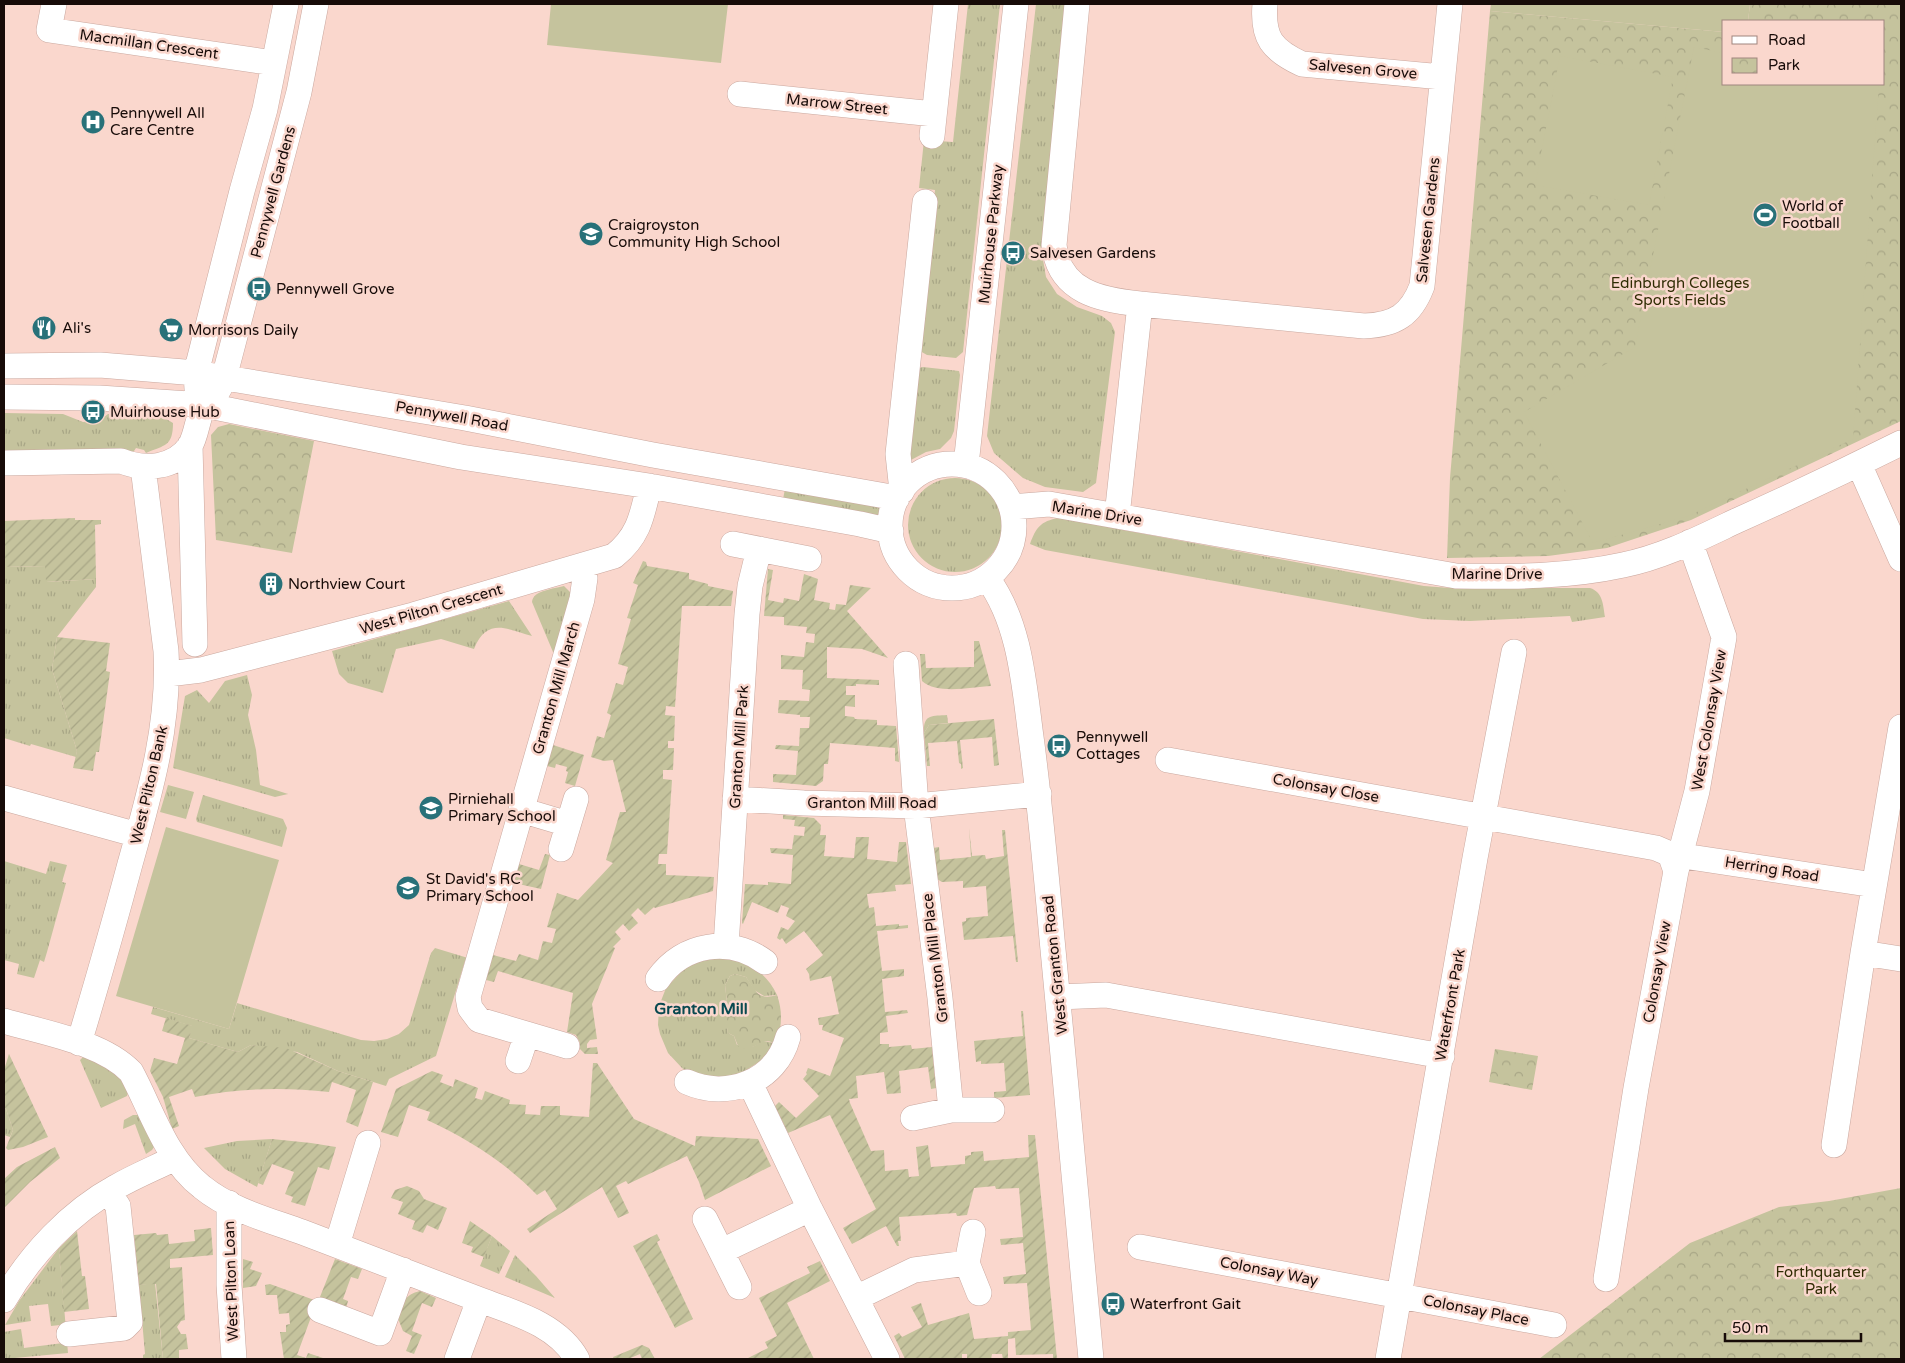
<svg xmlns="http://www.w3.org/2000/svg" width="1905" height="1363" viewBox="0 0 1905 1363" font-family="'Varela Round',sans-serif">
	<style>
		.grass { fill: url(#grass-tufts) }
		.park { fill: url(#park-crowns) }
		.garden { fill: url(#garden-furrows) }
		.pitch { fill: #c5c39d }
		.lines { fill: none; stroke-linecap: round; stroke-linejoin: round }
		.minor-casing { stroke: #caa89f; stroke-width: 26 }
		.minor { stroke: #fff; stroke-width: 25 }
		.labels { text-anchor: middle; dominant-baseline: central; stroke-width: 5; stroke-linejoin: round; paint-order: stroke }
		.street-label { font-size: 15px; fill: #170b08; stroke: #fad7cd }
		.poi-label { font-size: 15px; fill: #170b08; stroke: #fad7cd; text-anchor: start }
		.park-label { font-size: 15px; fill: #2f2c03; stroke: #fad7cd }
		.neighbourhood-label { font-size: 16px; font-weight: bold; fill: #094950; stroke: #fad7cd }
	</style>
	<defs>
		<pattern id="grass-tufts" width="24" height="20" patternUnits="userSpaceOnUse" patternTransform="scale(1.25)"><rect width="24" height="20" fill="#c5c39d"/><path d="M3 7l-1-3M5 7V3M7 7l1-3M15 17l-1-3M17 17v-4M19 17l1-3" fill="none" stroke="#a8a686"/></pattern>
		<pattern id="park-crowns" width="20" height="18" patternUnits="userSpaceOnUse" patternTransform="scale(1.25)"><rect width="20" height="18" fill="#c5c39d"/><path d="M2 6a3 3 0 1 1 6 0M12 15a3 3 0 1 1 6 0" fill="none" stroke="#a8a686"/></pattern>
		<pattern id="garden-furrows" width="10" height="10" patternUnits="userSpaceOnUse" patternTransform="scale(1.25)"><rect width="10" height="10" fill="#c5c39d"/><path d="M-1 1l2-2M0 10L10 0M9 11l2-2" fill="none" stroke="#a8a686"/></pattern>
	</defs>
	<rect width="100%" height="100%" fill="#fad7cd"/>
	<path class="grass" d="M968,4h32l-37,348 -7,6 -29,-3 -7,-4 -1,-7 16,-154 -16,-2 5,-48 29,2z
		M1036,4h29l-23,250 4,23 11,17 20,13 25,9 9,7 4,9 -19,151 -13,9 -38,-5 -22,-9 -29,-25 -7,-17z
		M923,367l36,4 1,4 -6,56 -3,7 -11,11 -14,3 -15,8 -6,-3 14,-89z
		M4,413l59,1 20,8 16,-1 9,-7 48,-1 17,10c0,23 -8,22 -27,30l-2,-3 -8,-2 -4,6 -128,1z
		M908 525a47 47 0 1 1 94 0a47 47 0 1 1-94 0Z
		M785,489l96,18 2,6 -2,3 -98,-17z
		M1059,518l365,68 26,2h140c13,4 13,17 15,29l-33,5 -2,-6 -100,5 -47,-2 -378,-69 -15,-6c6,-16 10,-23 29,-26z
		M46,566l1,16 49,-3v8l-39,50 -5,32 25,82 -1,6 -45,-13 -1,2 -26,-8v-171z
		M564,586l7,7 -15,60 -3,-1 -21,-50c1,-12 22,-13 32,-16z
		M509,601l23,35c-25,-7 -45,-19 -58,13l-33,-10 -45,10 -13,44 -35,-10 -9,-9 -7,-23z
		M247,675l5,20 -4,20 8,35 4,35 28,9 -13,3 -102,-29 12,-72 12,-6 12,13 16,-22z
		M947,715l1,8 -19,2 -5,8c-1,-19 8,-17 23,-18z
		M168,785l26,7 -8,27 -26,-7z
		M203,795l80,24 4,9 -5,19 -85,-25 -1,-3z
		M4,861l42,13 4,-13 17,4 -5,17 4,1 -19,69 -3,10 -4,-2 -6,18 -17,-4 2,-10 -15,-4z
		M435,948l33,10 -3,3 -29,95 -47,23 -3,7 -48,-15 -41,-19 -46,-7 -13,7 -49,-14 3,-12 -41,-12 2,-7 76,22 8,-26 124,37 13,1 13,-2 12,-5 10,-9 22,-72z
		M711,957c9,1 20,0 28,3 17,7 30,18 38,35l-13,1 -10,-6 -8,-13 -11,-3 -5,2 -5,9 3,26 -2,5 2,17 6,3 3,9 15,2 11,-6 11,2 -4,12 -38,24 -41,-5 -9,-6 -14,-15 -8,-19 -2,-9 1,-19 7,-18 19,-20z
		M83,1057l31,8 14,27 -1,4 -26,12 -21,-48z
		M4,1108l2,1 7,21 -3,7 -6,-2z
		M133,1115h5l3,3 13,29 -2,3 -6,4 -11,-30 -12,5 1,-9z
		M272,1139l-15,48 -32,-18 -21,-21 33,-7z
		M492,1236l18,15 -11,23 -19,-8z
		M59,1248l9,105 -64,6v-27l17,-3 3,19 39,-5 -3,-18 -9,1 -3,-22 -19,2 2,15 -26,4 14,-24z
		M515,1255l21,21 19,22 -50,-21z
		M155,1283l8,76h-20v-4l2,-1 -6,-69z"/>
	<path class="park" d="M1750,4h151v417l-210,99 -84,28 -59,8 -101,2 3,-80 40,-467 234,21v52h160v-63h-136z
		M229,424l85,17 -22,112 -76,-13 -5,-105 7,-8z
		M735,974l11,3c10,13 11,24 31,18 6,17 5,32 -1,49 -13,-8 -18,4 -31,5l-7,-3 -4,-10 -6,-3 -3,-16 3,-6 -3,-26 5,-9z
		M1495,1049l43,7 -6,34 -43,-8z
		M1901,1188v171h-362l151,-116 89,-36 50,-6z"/>
	<path class="garden" d="M75,518v2h26v4l-6,1 1,54 -50,3 -1,-16 -41,1v-46z
		M643,561l3,1 1,4 42,7v6l19,5v2l25,5 -2,15h-49l-7,101 -9,-1 -1,9 10,1 -1,25h-6v7h6l-1,22h-10v9l9,1 -5,74h-8l-1,10h8v11l48,2 -1,14 -58,17 -1,-1 -9,8 -7,-7 -7,7 7,8 -9,8 -6,-7 -8,8 6,7 -8,8 2,1 -23,56 5,35 -7,1 -3,4v4l10,-1 1,7h-13l-6,-6 1,-5 -4,-8 -9,-3 6,-39 -75,-22 -4,11 -8,-2 7,-25 23,6 3,-7 19,6 5,-19 9,2 4,-14 -9,-2 10,-34 21,7 35,-37 -7,-3 14,-48h6l-13,-52 -9,1 -13,-4 6,-21 7,2 7,-23 -4,-2 9,-30 7,2 5,-18 -10,-3 13,-45 -4,-1 11,-33 -5,-2z
		M768,569l5,1 -5,30 15,3 1,-5 15,3 5,-27 14,5 -4,21 16,3 -1,6 6,1 1,-6 10,1 4,-20 21,3 -24,23 41,47 -26,-9 -35,-2v31l52,2v5l-23,-1v2h-10v9h9v12l-10,-1v10l9,1 1,2 22,1v5l19,1 3,36 -4,-1v-13l-65,-5 -2,21h-4l-1,17 -7,5 -43,-4v-8l23,1 2,-24 -23,-2 1,-4 23,1 1,-18h9l1,-11h-10v-2l-22,-2 1,-13 30,1 1,-11 -8,-1 1,-19 -22,-1v-14l23,2 2,-15 8,1 1,-9 -9,-1 1,-6 -23,-2v-8l-20,-1z
		M57,637l53,6 -4,28 4,1 -11,80h-3l-3,19 -20,-3 4,-17 -25,-82z
		M974,641h5l12,45c-20,1 -53,9 -69,-5l-2,-27h5l1,14 48,-1z
		M994,719l5,46 -5,1 -2,-29 -32,3 3,28 -2,1v-5l-2,-1 -2,-22 -29,2 2,23h-3l-3,-33 5,-8z
		M553,745l31,10 -9,31 -10,-3 3,-11 -2,-1 1,-4 -11,-3 -1,4 -8,-2z
		M783,815l31,3 7,7 -1,10h6l-2,21 30,2 2,-21h13l-2,22 30,3 2,-20h7l5,42 -16,1 1,6 -29,3 2,14 5,-1 2,19 23,-2v2l9,-1v3l-31,3 5,40 22,-2v7l-22,3 3,33 22,-2 1,3 -22,3 2,16 -8,1v11h9v3l22,-2 1,4 20,-2 4,41 -5,1 -3,-22 -29,4 2,22 -14,1 -3,-22 -28,4 2,22 -9,1 1,4 21,48 13,-1 1,21 23,-2 1,8 10,-1 -3,-29 12,-2 3,22 34,-3v-8l6,-1v-3l12,-1 1,10 45,-4 -1,-22h7l22,224h-4v-5l-37,1 -1,-17 -7,1v20h-5l-1,-5h-10l-1,5h-24v-5h-5v5h-57l-11,-23 5,-3 3,4 20,-10 -11,-20 10,-4 7,22 41,-12 5,26 34,-3v-4l23,-2 -4,-47 -23,1 -1,-7 23,-3 -3,-31 -22,2 -1,-6 23,-2 -4,-49 -23,1 -1,-3 -21,2 -7,27 -10,1 -1,-3 -57,4 2,24h-3l1,5h-2l-11,-20 -34,18 -9,-16 33,-19 -46,-94 -42,18 -13,-27 4,-4 17,16 23,-22 -16,-17 4,-5 -1,-1 2,-5 22,8 14,-38 -22,-8 1,-5h-4l-1,-7 21,-4 -8,-38 -21,5 -1,-7 -3,-5 17,-14 -19,-24 -18,13 -4,-6 -2,2 -3,-2 4,-11 7,3 7,-9 -9,-5 3,-8 -8,-3 -3,8 -26,-11 -9,22 -1,-1 3,-39 23,1v-3l23,2 2,-29 -22,-2 -1,-5 22,1 2,-14 10,1 1,-9 -11,-1 1,-6 -12,-1z
		M969,828l3,28 13,-1 1,4 18,-3 -2,-26h3l13,132h-2l-3,-26 -49,4 -2,-18 4,-1v-3l22,-2 -2,-30 -23,2v-7l-21,1 -5,-3 -4,-31 6,-1 1,13 31,-3z
		M545,854l5,1 -9,34 -27,-6 5,-19 20,6z
		M1021,1011h2l7,84 -36,3v-6l12,-1 -2,-28 -23,1v-3l-5,1 -2,-21 49,-5z
		M166,1018l27,8 -4,12 49,14 13,-7 35,3 52,23 35,11 -15,45 -12,-5 10,-32 -24,-8 -3,10c-46,-5 -89,-4 -134,5l-3,-8 -23,8 10,29 -7,3 -9,-32 -13,-26 4,-13 23,6 8,-26 -23,-7z
		M9,1054l39,83 -25,10 -15,3 -2,-2 7,-18 -7,-21 -2,-1v-38z
		M593,1063h4l37,56 61,27 1,-10 62,3 13,27 -66,34 -6,-18 -12,-26 -59,28 -2,-3 -10,5 13,27 -11,5 -16,-31 -72,46 -3,-4 30,-20 -12,-19 -8,5c-32,-33 -69,-56 -110,-75l3,-8 -21,-7 -11,32 -17,-5 15,-43 36,-18 11,4 -3,7 13,5 2,-8 23,9 -3,10 7,2 3,-9 25,9 -1,4 17,1 -1,9 15,1 1,-9h19v9l29,2z
		M272,1139l39,4 25,4 -7,23 -11,-3 -13,39 -14,-4 2,-5 -8,-3 9,-22 -22,-8 -9,21 -5,-2z
		M55,1147l5,11 -30,24 -26,26v-29l13,-12z
		M407,1186l12,5 5,8 23,9 -9,22 -11,-5 -4,8 -11,-4 3,-8 -17,-7 5,-12 -12,-4 4,-8z
		M470,1221l22,15 -8,21 -13,-5 2,-5 -11,-4z
		M211,1228l2,27 -43,4v9l12,-1 3,53 -4,1 -4,6 4,7h5l2,15 -9,1v9h-16l-7,-75 -17,1 -5,-50 22,-2 1,2 11,-1 1,10 26,-3 -1,-11z
		M77,1231l5,45h3l4,33 -25,3 -5,-64z
		M657,1234l3,6 -3,2 36,77 -18,9 -42,-82z
		M243,1259l10,3 -3,7 12,4 -6,13 -13,2z
		M335,1259l27,10 -4,10 -7,-2 -8,22 5,2 -3,11 -27,-10z
		M820,1261l10,20 -43,22 27,56h-68l22,-11 -3,-6 12,-6 -18,-38 51,-25 -3,-6z
		M270,1284l47,17 -20,54 9,3 2,-5 18,6h-42l-4,-27h6v-7l4,-1 -1,-11 -10,1 -2,-19h-11l-1,-10z
		M420,1291l16,7 -4,9 -10,-4 -10,28 10,4 -8,19 -8,-3 6,-15 -9,-5 -6,-15c5,-12 8,-22 23,-25z
		M642,1345l7,3 6,11h-13l-2,-5 -12,5h-14l-1,-2z"/>
	<path class="pitch" d="M551,4h177l-7,59 -174,-18z
		M1491,4h259l-2,17h-24v11l-234,-21z
		M1694,47l30,6v31h155l-26,355 -165,77 -95,27 -69,-131 111,-65z
		M1560,56l113,21 -24,128 -114,-20z
		M166,827l113,33 -50,169 -113,-33z"/>
	<g class="lines">
		<defs>
			<path id="minor" d="M54,4l-5,26 225,33
				M1077,4l-23,241c5,47 47,55 86,59l-23,212
				M1265,4c-3,34 7,46 37,60l140,13
				M740,94l194,20
				M932,136l14,-132
				M1140,304l224,22c31,-1 47,-11 58,-40l28,-282
				M4,366l96,-1 96,8 269,45 188,37 244,43
				M197,389l-1,-16 46,-182 23,-82 21,-105
				M4,397l95,1 105,7 257,52 188,29 211,38 31,7
				M190,445l5,199
				M4,463l117,-2c23,9 53,8 69,-15 7,-12 7,-28 14,-40 3,-5 10,-9 13,-14 3,-4 5,-9 7,-14l75,-286 17,-88
				M1859,464l42,95
				M890 526a62 62 0 1 1 124 0a62 62 0 1 1-124 0Z
				M966,465l50,-461
				M902,491l-4,-37 27,-252
				M1011,507l38,-3 407,72c56,1 112,1 167,-11 40,-8 77,-27 113,-44 56,-25 111,-51 165,-78
				M733,544l76,15
				M987,578c33,44 37,106 44,159 9,67 15,134 21,202 13,140 27,280 39,420
				M906,664l10,142 24,192 11,112
				M168,674l33,-4 212,-55 201,-59c25,-20 28,-40 35,-70
				M1901,727l-38,226 38,6
				M1168,760l488,88 14,6 6,17 -40,217 -30,191
				M4,798l134,37
				M735,799l69,4 112,3 123,-12
				M521,810l47,14
				M561,849l15,-50
				M1670,854l204,31
				M1676,871l21,-80 27,-154 -34,-95
				M726,946l21,-332 3,-28 9,-37
				M658,979c25,-36 72,-43 107,-17
				M1058,997l48,-2 336,61
				M4,1021c40,12 98,21 127,51 21,39 35,87 71,115 28,23 67,33 100,45 58,22 116,44 173,66 36,14 82,25 102,61
				M79,1043c18,-60 35,-119 51,-179 20,-71 40,-140 36,-213l-23,-184
				M567,1046l-88,-26 -9,-12 -2,-11 114,-398 3,-21 -3,-12
				M518,1061l9,-27
				M687,1082c40,18 89,0 101,-45
				M750,1083l60,126 77,150
				M913,1118l38,-8h41
				M1834,1145l29,-192
				M229,1203v82l5,74
				M705,1219l34,68
				M973,1232l-6,31 12,30
				M337,1245l31,-102
				M1140,1247l414,78
				M722,1251l88,-42
				M856,1298l58,-28 53,-7
				M4,1300c26,-45 66,-88 112,-113 19,-11 39,-19 59,-29
				M320,1310l60,23 23,-63
				M69,1334l55,-6 6,-6 -12,-116 -10,-14
				M457,1359l22,-59
				M1388,1359l87,-501 39,-206"/>
		</defs>
		<use href="#minor" class="minor-casing"/>
		<use href="#minor" class="minor"/>
	</g>
	<defs>
		<symbol id="hospital-disc" viewBox="-11 -11 22 22"><circle r="9.5" fill="#287179" stroke="#fad7cd"/><path d="M-5-5h3v3.5h4V-5h3V5h-3V1.5h-4V5h-3Z" fill="#fff"/></symbol>
		<symbol id="stadium-disc" viewBox="-11 -11 22 22"><circle r="9.5" fill="#287179" stroke="#fad7cd"/><path d="M0-5a6.5 5 0 1 0 0 10a6.5 5 0 1 0 0-10ZM-3.5-1.8h7v3.6h-7Z" fill="#fff"/></symbol>
		<symbol id="school-disc" viewBox="-11 -11 22 22"><circle r="9.5" fill="#287179" stroke="#fad7cd"/><path d="M0-5L7-2L0 1L-7-2ZM-4 1L0 2.5L4 1V4Q0 6-4 4Z" fill="#fff"/></symbol>
		<symbol id="bus-disc" viewBox="-11 -11 22 22"><circle r="9.5" fill="#287179" stroke="#fad7cd"/><path d="M-5-6H5V4H4V6H2V4H-2V6H-4V4H-5ZM-3.5-4V0h7V-4ZM-3.5 1.2v1.5H-2V1.2ZM2 1.2v1.5H3.5V1.2Z" fill="#fff"/></symbol>
		<symbol id="restaurant-disc" viewBox="-11 -11 22 22"><circle r="9.5" fill="#287179" stroke="#fad7cd"/><path d="M-5-6h1v4h1v-4h1v4h1v-4h1v5L-1.5 .5V6h-2V.5L-5-1ZM5-6V6H3V1.5H1.5Q1.5-4 5-6Z" fill="#fff"/></symbol>
		<symbol id="supermarket-disc" viewBox="-11 -11 22 22"><circle r="9.5" fill="#287179" stroke="#fad7cd"/><path d="M-6-5.5h2.5l.6 2H6L4.5 2H-2.5L-4.4-4H-6ZM-1.5 3.2a1.3 1.3 0 1 0 .1 0ZM3 3.2a1.3 1.3 0 1 0 .1 0Z" fill="#fff"/></symbol>
		<symbol id="building-disc" viewBox="-11 -11 22 22"><circle r="9.5" fill="#287179" stroke="#fad7cd"/><path d="M-4-6H4V6H1V3H-1V6H-4ZM-2.5-4.3h1.7v1.8h-1.7ZM.8-4.3h1.7v1.8H.8ZM-2.5-1h1.7V.8h-1.7ZM.8-1h1.7V.8H.8Z" fill="#fff"/></symbol>
	</defs>
	<g fill-rule="evenodd">
		<use href="#hospital-disc" x="79" y="108" width="28" height="28"/>
		<use href="#stadium-disc" x="1751" y="201" width="28" height="28"/>
		<use href="#school-disc" x="577" y="220" width="28" height="28"/>
		<use href="#bus-disc" x="999" y="239" width="28" height="28"/>
		<use href="#bus-disc" x="245" y="275" width="28" height="28"/>
		<use href="#restaurant-disc" x="30" y="314" width="28" height="28"/>
		<use href="#supermarket-disc" x="157" y="316" width="28" height="28"/>
		<use href="#bus-disc" x="79" y="398" width="28" height="28"/>
		<use href="#building-disc" x="257" y="570" width="28" height="28"/>
		<use href="#bus-disc" x="1045" y="732" width="28" height="28"/>
		<use href="#school-disc" x="417" y="794" width="28" height="28"/>
		<use href="#school-disc" x="394" y="874" width="28" height="28"/>
		<use href="#bus-disc" x="1099" y="1290" width="28" height="28"/>
	</g>
	<g class="labels">
		<g class="street-label">
			<text transform="translate(149 44) rotate(8)">Macmillan Crescent</text>
			<text transform="translate(1363 69) rotate(5)">Salvesen Grove</text>
			<text transform="translate(837 104) rotate(6)">Marrow Street</text>
			<text transform="translate(273 192) rotate(-75)">Pennywell Gardens</text>
			<text transform="translate(1428 220) rotate(-84)">Salvesen Gardens</text>
			<text transform="translate(991 234) rotate(-84)">Muirhouse Parkway</text>
			<text transform="translate(452 416) rotate(10)">Pennywell Road</text>
			<text transform="translate(1097 513) rotate(9)">Marine Drive</text>
			<text x="1497" y="574">Marine Drive</text>
			<text transform="translate(431 609) rotate(-16)">West Pilton Crescent</text>
			<text transform="translate(556 688) rotate(-74)">Granton Mill March</text>
			<text transform="translate(1709 720) rotate(-80)">West Colonsay View</text>
			<text transform="translate(739 747) rotate(-86)">Granton Mill Park</text>
			<text transform="translate(149 785) rotate(-77)">West Pilton Bank</text>
			<text transform="translate(1326 788) rotate(10)">Colonsay Close</text>
			<text x="872" y="803">Granton Mill Road</text>
			<text transform="translate(1772 869) rotate(9)">Herring Road</text>
			<text transform="translate(935 958) rotate(-97)">Granton Mill Place</text>
			<text transform="translate(1055 965) rotate(-96)">West Granton Road</text>
			<text transform="translate(1657 972) rotate(-80)">Colonsay View</text>
			<text transform="translate(1450 1005) rotate(-80)">Waterfront Park</text>
			<text transform="translate(1269 1271) rotate(11)">Colonsay Way</text>
			<text transform="translate(231 1281) rotate(-92)">West Pilton Loan</text>
			<text transform="translate(1476 1310) rotate(11)">Colonsay Place</text>
		</g>
		<g class="poi-label">
			<text x="110" y="113">Pennywell All<tspan x="110" dy="17">Care Centre</tspan></text>
			<text x="1782" y="206">World of<tspan x="1782" dy="17">Football</tspan></text>
			<text x="608" y="225">Craigroyston<tspan x="608" dy="17">Community High School</tspan></text>
			<text x="1030" y="253">Salvesen Gardens</text>
			<text x="276" y="289">Pennywell Grove</text>
			<text x="62" y="328">Ali's</text>
			<text x="188" y="330">Morrisons Daily</text>
			<text x="110" y="412">Muirhouse Hub</text>
			<text x="288" y="584">Northview Court</text>
			<text x="1076" y="737">Pennywell<tspan x="1076" dy="17">Cottages</tspan></text>
			<text x="448" y="799">Pirniehall<tspan x="448" dy="17">Primary School</tspan></text>
			<text x="426" y="879">St David's RC<tspan x="426" dy="17">Primary School</tspan></text>
			<text x="1130" y="1304">Waterfront Gait</text>
		</g>
		<g class="park-label">
			<text x="1680" y="283">Edinburgh Colleges<tspan x="1680" dy="17">Sports Fields</tspan></text>
			<text x="1821" y="1272">Forthquarter<tspan x="1821" dy="17">Park</tspan></text>
		</g>
		<g class="neighbourhood-label">
			<text x="701" y="1009">Granton Mill</text>
		</g>
	</g>
	<rect width="1905" height="1363" fill="none" stroke="#170b08" stroke-width="10"/>
	<rect x="1722" y="20" width="162" height="65" fill="#fad7cd" stroke="#9f857e"/>
	<rect x="1732" y="36" width="25" height="8" fill="#ffffff" stroke="#9f857e"/>
	<text x="1768" y="45" font-size="15" fill="#170b08">Road</text>
	<rect x="1732" y="58" width="25" height="15" fill="url(#park-crowns)" stroke="#9f857e"/>
	<text x="1768" y="70" font-size="15" fill="#170b08">Park</text>
	<path d="M1725 1333v8h136v-8" fill="none" stroke="#170b08" stroke-width="2.5"/>
	<text x="1732" y="1333" font-size="15" fill="#170b08" stroke="#fad7cd" stroke-width="4" paint-order="stroke">50 m</text>
</svg>
